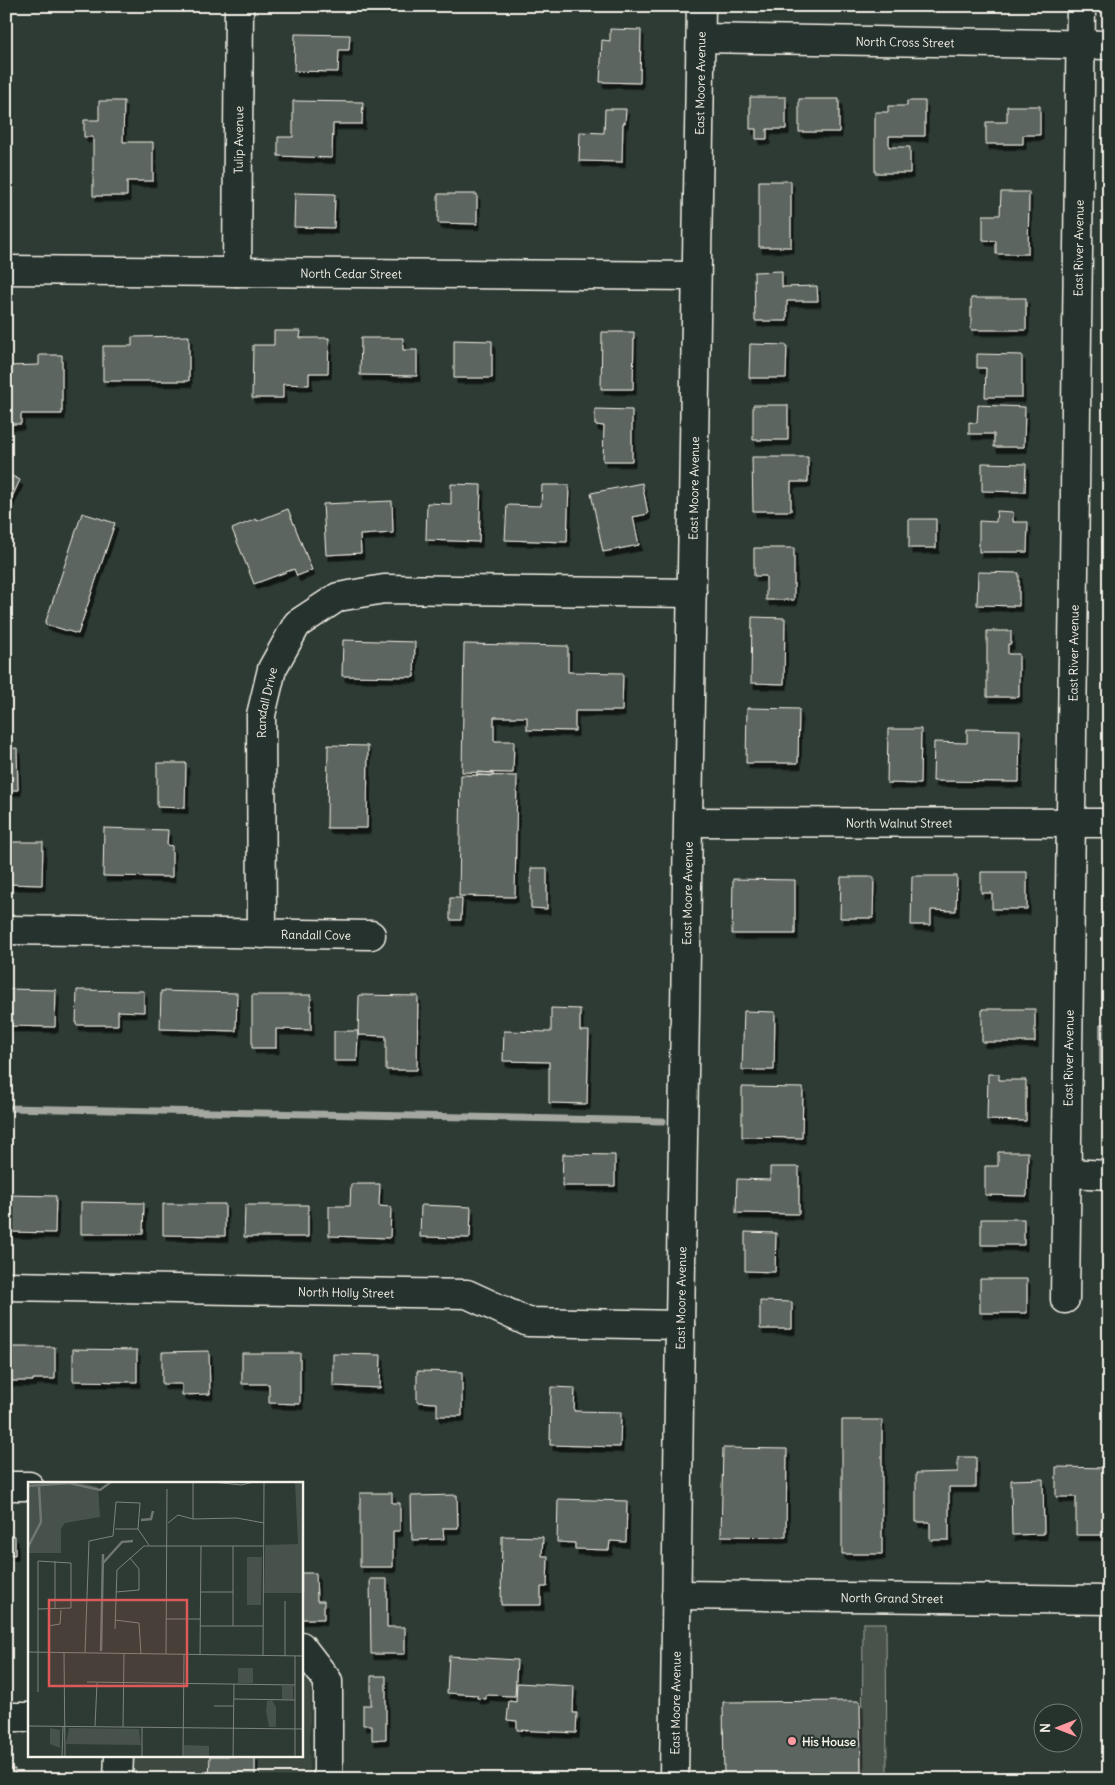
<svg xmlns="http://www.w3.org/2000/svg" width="1115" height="1785" viewBox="0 0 1115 1785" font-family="Delius,sans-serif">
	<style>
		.built { fill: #3c4841 }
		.green { fill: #48524c; stroke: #9ea29a }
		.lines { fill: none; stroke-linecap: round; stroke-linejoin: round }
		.stream { stroke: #a4a8a0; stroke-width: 7 }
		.building { fill: #5c655e; stroke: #f4f1e8; filter: url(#shadow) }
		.street-casing { stroke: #f4f1e8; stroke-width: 31 }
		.secondary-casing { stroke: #f4f1e8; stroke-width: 31 }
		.street { stroke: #26332d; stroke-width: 28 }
		.secondary { stroke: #26332d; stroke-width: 28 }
		.poi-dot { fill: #ff9aa2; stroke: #26332d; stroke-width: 2 }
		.labels { text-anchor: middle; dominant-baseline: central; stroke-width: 4.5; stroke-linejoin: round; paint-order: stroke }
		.street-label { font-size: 12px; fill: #f4f1e8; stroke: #26332d }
		.poi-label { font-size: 12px; font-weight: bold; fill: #f4f1e8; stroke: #26332d; text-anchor: start }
		.inset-river { fill: none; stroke: #6f7770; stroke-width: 2.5 }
		.inset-road { fill: none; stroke: #7d847c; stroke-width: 1 }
		.view { fill: #de5a58; fill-opacity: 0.15; stroke: #de5a58; stroke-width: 2.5 }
		.inset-edge { fill: none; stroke: #f4f1e8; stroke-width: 2.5 }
	</style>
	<defs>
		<filter id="shadow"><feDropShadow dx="3" dy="5.5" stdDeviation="0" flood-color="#0009"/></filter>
	</defs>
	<rect width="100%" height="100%" fill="#2e3b34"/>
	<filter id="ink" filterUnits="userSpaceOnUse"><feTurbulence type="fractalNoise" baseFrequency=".02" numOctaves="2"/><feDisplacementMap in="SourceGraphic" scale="10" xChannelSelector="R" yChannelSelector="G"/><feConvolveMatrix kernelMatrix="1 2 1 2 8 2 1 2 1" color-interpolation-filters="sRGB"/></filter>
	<g filter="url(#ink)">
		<path class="built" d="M301,1669l10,11 -2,99h-178v-23h170z"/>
		<path class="green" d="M863,1623h23l1,156h-25z"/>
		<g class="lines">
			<path class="stream" d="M6,1108l657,13"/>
		</g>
		<path class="building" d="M610,29l31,1 -1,53 -40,-1 2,-42 8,1z
			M295,34l55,1 -1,15h-10l-1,22 -44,-1z
			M750,97h36v32h-19v10h-11v-10h-6z
			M799,99h40v33h-40z
			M99,101h25l-1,41h30v39h-26v15h-34v-59h-9v-17h15z
			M293,101l70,1 -1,22h-29l-1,34 -54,-2v-19h15z
			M907,101h18v35h-36v11h21v26h-35v-61h13v-6h19z
			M1007,106h33v29h-17v9h-37v-22h21z
			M605,109h21l-1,14h-2l-1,39 -43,-1 1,-29 24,1z
			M759,181h32v66h-32z
			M1001,192h28l-1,62h-32v-13l-13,-1v-25h17z
			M295,193l40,1 -1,34 -40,-1z
			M438,194h39v30l-39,-1z
			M782,271v16l35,-1 1,15h-31v20h-32l-1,-49z
			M971,298h55v32h-55z
			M274,331h27l-1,7h29l-1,35h-19v12l-26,-1v14h-31l1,-53h21z
			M602,332h32l-1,57h-32z
			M189,336v45h-86v-35h29v-9z
			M361,338h42v12h14v26l-57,-1z
			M454,340l38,1v37h-38z
			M750,344l37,1 -1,33h-37z
			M977,354l45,1v42h-37l1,-29h-9z
			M39,355h23v59h-41v10h-15v-58l33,-1z
			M753,405h35v35h-35z
			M978,405l47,2 -1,40h-30v-13h-25v-12l8,1z
			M595,409l37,1v51h-29l1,-35 -9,-1z
			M752,457h56v25h-17v29h-38z
			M982,463l44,1 -1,28 -43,-1z
			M6,473l14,7 -13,28h-1z
			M642,483l6,31 -15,3 6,28 -36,7 -12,-59z
			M451,484l30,1 -2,57 -53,-2 1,-37 24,1z
			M542,485h27l-2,57 -62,-2 2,-35 34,1z
			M392,501l1,32 -33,2 1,18 -35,2 -3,-51z
			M288,509l24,61 -15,6 -3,-7 -40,15 -22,-55 24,-10 1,2z
			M997,511l16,1v10h15l-1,30h-48v-31l17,1z
			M82,513l33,10 -37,111 -33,-10z
			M909,519h27v29h-27z
			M754,548h40v52h-28v-24h-12z
			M978,572l41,1v33l-42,-1z
			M752,617l33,1 -1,66 -33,-1z
			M987,631h24v13h-3v10h11v43h-32z
			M343,640l72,2 -1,35 -72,-1z
			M464,644l104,2v26l55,1 -1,38h-47v20l-48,-1v-13h-33v24h20l-1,32 -51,-1z
			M747,708l52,1 -1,54h-52z
			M888,729h33l-1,55 -33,-1z
			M967,729l53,1 -1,52 -86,-1 1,-39 33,1z
			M328,745l40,1 -1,82h-40z
			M17,748l1,42h-12v-41z
			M157,763h29l-1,45 -28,-1z
			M477,772l16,1v3l-16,-1z
			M461,775l56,1 -2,121 -56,-1z
			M104,828l64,2 -1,15 5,1v31l-69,-1z
			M6,842h37l-1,43 -36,-1z
			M531,868h16v41l-16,-1z
			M981,872h46v37h-35v-16h-11z
			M912,876h45l-1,35 -25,-1v15h-20z
			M841,877h33l-1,41h-33z
			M733,879l62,1v54h-63z
			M1102,890h7v29h-7z
			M450,898h12l-1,22h-11z
			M6,989l50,1 -1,37 -49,-1z
			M77,990l67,1v21l-26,-1v14h-42z
			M161,991l76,2 -1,38 -76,-2z
			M252,995h59v35l-35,-1v19h-24z
			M359,995l59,1 -1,74h-31v-34l-28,-1z
			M551,1008l29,1v22h9l-2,73 -38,-1v-41l-46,-1 1,-30 47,1z
			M982,1009h53v33h-53z
			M744,1011l31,1 -1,58h-32z
			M1100,1024h9v40h-9z
			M334,1031h24l-1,30h-23z
			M988,1074h11v6h27v41l-39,-1z
			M742,1087l61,1 -1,50 -60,-1z
			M998,1152h30l-1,44 -42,-1v-29h13z
			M563,1154l52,1v31h-53z
			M770,1167h29v47l-63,-1 1,-34 33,1z
			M351,1184h29l-1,22 12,1 -1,31 -61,-2v-30h21z
			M8,1195l48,1 -1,37 -47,-1z
			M81,1202l63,1 -1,31h-62z
			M163,1204h62v32l-62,-1z
			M245,1205h63v32h-64z
			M421,1205l50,2 -1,31 -50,-1z
			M981,1219h43v26h-43z
			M745,1232l31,1 -1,39 -30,-1z
			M1107,1235h2v29h-3z
			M980,1279h47v34h-47z
			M760,1301l32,1v27h-32z
			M6,1347h49v32h-22v2h-27z
			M73,1349l64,1v32l-64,-1z
			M209,1351l1,43 -28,1v-11h-20v-32z
			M242,1353h58v51l-31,-1v-19h-27z
			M333,1354l48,1 -1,33 -47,-2z
			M417,1371l45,1v44h-25v-13l-20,-1z
			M551,1387l24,1 -1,23 47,1 -1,35 -70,-2z
			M842,1420h40v134h-40z
			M723,1448l64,1 -1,88 -65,-1z
			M958,1457h18v30h-27v53h-19v-18h-14v-49l42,-1z
			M1056,1467l53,1v67h-33v-38h-20z
			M1043,1479l1,55 -32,1 -1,-55z
			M360,1493h32v10h8v28h-7v36h-33z
			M457,1495l1,33h-15l1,11 -32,1 -1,-44z
			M558,1499l69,2 -1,41 -16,-1 -1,9 -34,-1v-6l-18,-1z
			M6,1520l1,15 8,1v19l-8,-1 -1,25z
			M502,1536l41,1 -1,19h6l-1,31h-6v18h-40z
			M301,1573h15l1,28h7v18h-23z
			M370,1579h17v48h18v27h-34z
			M449,1656l68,4 -2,36 -29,-1v4l-9,-1v-3l-30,-2z
			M371,1676h15v63l-14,1v-15h-9v-20h8z
			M517,1683l57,3 -1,27h4l-1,20 -59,-3v-9l-10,-1 2,-19 7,1z
			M860,1701l1,78h-137l-1,-77z
			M210,1756h45v23h-46z
			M6,1769h9v10h-9z"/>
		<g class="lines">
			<defs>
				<g id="street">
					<path id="s1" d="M6,270l690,6"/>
					<path id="s2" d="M237,272l2,-266"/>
					<path id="s3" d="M689,822l420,1"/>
					<path id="s4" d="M6,930l365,5"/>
					<path id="s5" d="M262,934l-1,-219 11,-46 25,-45 41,-27 46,-8 308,4"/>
					<path d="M1067,1173l42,2"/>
					<path id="s6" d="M6,1286l461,8 61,28 152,3"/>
					<path id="s7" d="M1065,1299l16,-1293"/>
					<path d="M6,1486h23"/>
					<path id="s8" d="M676,1595l433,5"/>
					<path d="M301,1646l27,35v98"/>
					<path d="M6,1717h23"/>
					<path d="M118,1779l1,-23"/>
				</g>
				<g id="secondary">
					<path id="s9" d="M701,38l408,7"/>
					<path id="s10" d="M674,1779l6,-454 21,-1319"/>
				</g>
			</defs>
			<use href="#street" class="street-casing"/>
			<use href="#secondary" class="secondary-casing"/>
			<use href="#street" class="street"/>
			<use href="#secondary" class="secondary"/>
		</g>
	</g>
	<circle class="poi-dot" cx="792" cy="1741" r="5"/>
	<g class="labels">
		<g class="street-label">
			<text stroke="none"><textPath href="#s9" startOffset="204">North Cross Street</textPath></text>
			<text stroke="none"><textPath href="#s10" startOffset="1696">East Moore Avenue</textPath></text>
			<text stroke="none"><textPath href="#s2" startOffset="132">Tulip Avenue</textPath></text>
			<text stroke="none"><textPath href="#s7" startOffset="1051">East River Avenue</textPath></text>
			<text stroke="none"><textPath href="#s1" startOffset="345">North Cedar Street</textPath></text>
			<text stroke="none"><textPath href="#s10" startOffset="1291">East Moore Avenue</textPath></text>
			<text stroke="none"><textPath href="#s7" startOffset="646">East River Avenue</textPath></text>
			<text stroke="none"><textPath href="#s5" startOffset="232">Randall Drive</textPath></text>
			<text stroke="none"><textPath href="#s3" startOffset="210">North Walnut Street</textPath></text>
			<text stroke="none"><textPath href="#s10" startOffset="886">East Moore Avenue</textPath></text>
			<text stroke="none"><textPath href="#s4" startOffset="310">Randall Cove</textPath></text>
			<text stroke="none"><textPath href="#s7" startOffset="241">East River Avenue</textPath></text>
			<text stroke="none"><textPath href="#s6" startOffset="340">North Holly Street</textPath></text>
			<text stroke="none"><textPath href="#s10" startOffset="481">East Moore Avenue</textPath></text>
			<text stroke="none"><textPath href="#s8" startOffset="216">North Grand Street</textPath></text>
			<text stroke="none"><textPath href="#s10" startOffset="76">East Moore Avenue</textPath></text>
		</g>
		<g class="poi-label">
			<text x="802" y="1741">His House</text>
		</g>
	</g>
	<g transform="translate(28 1482)">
		<rect width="275" height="275" fill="#2e3b34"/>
		<path d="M0,0h51l19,5 2,30 -35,6 -4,6v24h-33zM267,0h6l2,111h-39l1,-48 33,-1zM219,75h15l-1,48h-14zM210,186h15v15h-15zM254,204h11v13h-11zM244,218l4,7v20h-7l-3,-16 1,-10zM22,246l10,2v18l-10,-4zM41,246l70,1 2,16 -75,-1zM156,263l25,1v11h-25z" fill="#48524c"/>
		<path class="inset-river" d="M0,4l41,-3 31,7 11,-8M113,38l10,-1 2,-8M0,65l13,-25 -2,-35M75,81l19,-21 11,-1M73,169l2,-97"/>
		<path class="inset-road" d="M185,0l28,3 13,-3M165,37v-37M140,41l10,-8 15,4 44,-1 27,5M87,47h23M88,110l23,-2v-21l-9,-11M173,110h32M257,119v55M27,127v-48M138,137h34M87,138l24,3 2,31M20,144l12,-2 1,-14M172,144h63M205,144v-80M87,147l2,-59 27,-24h119M0,170l275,4M36,170l1,105M57,171l4,-112 24,-5 3,-34 24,1 -2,26 11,16M138,172l1,-165M172,173l1,-109M235,174l1,-174M267,174v101M59,200l208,3M10,210v-131l33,2v45l-33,1M206,217l61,1M186,224h20M0,244l275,3M67,244l2,-43M95,245l1,-74M34,275l1,-31M114,275v-30M155,275l1,-103M205,275l1,-73"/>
		<path class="view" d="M21,118h138v86h-138z"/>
		<rect width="275" height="275" class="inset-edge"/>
	</g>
	<rect width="1115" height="1785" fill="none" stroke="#26332d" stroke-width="25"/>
	<rect x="12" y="12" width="1090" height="1760" fill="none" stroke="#f4f1e8" stroke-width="2" filter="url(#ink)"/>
	<g transform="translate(1058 1728) rotate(270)"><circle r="24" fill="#26332d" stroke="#787f78"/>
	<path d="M0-4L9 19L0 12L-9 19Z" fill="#ff9aa2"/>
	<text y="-8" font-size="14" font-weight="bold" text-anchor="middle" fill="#f4f1e8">N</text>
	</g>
</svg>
